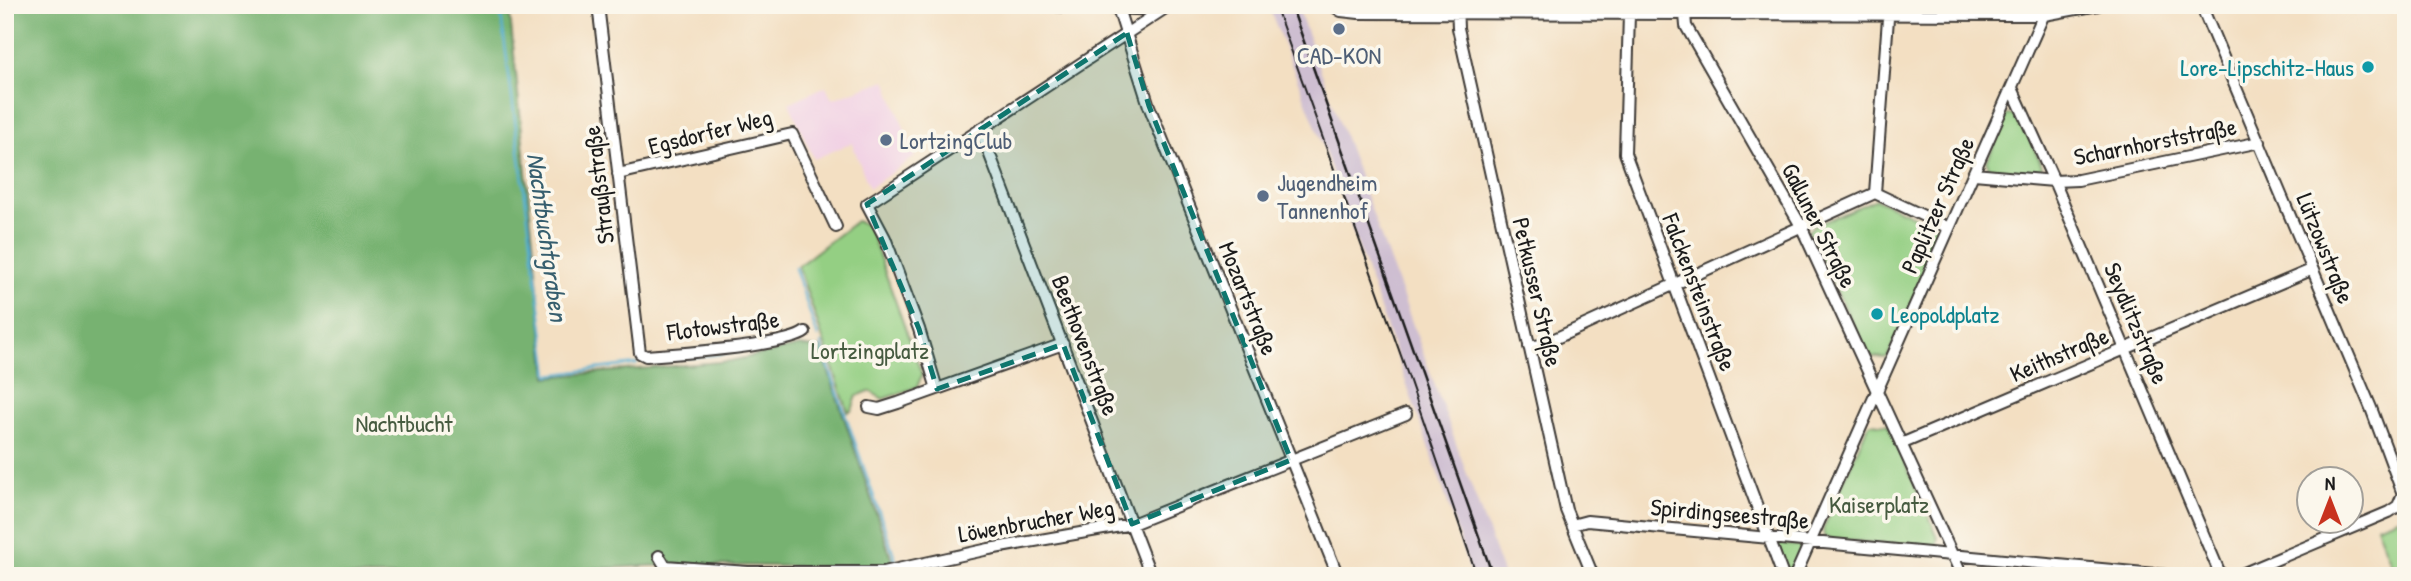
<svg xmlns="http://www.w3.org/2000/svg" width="2411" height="581" viewBox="0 0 2411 581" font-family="'Patrick Hand',sans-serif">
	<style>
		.built { fill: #f1d0e4 }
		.industrial { fill: #cebed1 }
		.green { fill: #94cf83; stroke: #587650; stroke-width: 2 }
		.forest { fill: #77b271; stroke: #4a6746; stroke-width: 2 }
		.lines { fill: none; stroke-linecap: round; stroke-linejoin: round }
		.stream { stroke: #55afd2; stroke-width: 2.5 }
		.minor-casing { stroke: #3c3935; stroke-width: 14 }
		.minor { stroke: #fff; stroke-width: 10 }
		.tram { stroke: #1c1c1c; stroke-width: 2 }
		.rail { stroke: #1c1c1c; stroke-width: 2.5 }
		.marked { fill: #0f766e; fill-opacity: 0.2; stroke: #0f766e; stroke-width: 5; stroke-dasharray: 14 9; stroke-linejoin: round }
		.service-dot { fill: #5c6f8a; stroke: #fbf7ec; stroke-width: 2.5 }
		.culture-dot { fill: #0f9aa8; stroke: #fbf7ec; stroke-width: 2.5 }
		.labels { text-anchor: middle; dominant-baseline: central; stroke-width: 7; stroke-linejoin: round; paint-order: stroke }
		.service-label { font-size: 24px; fill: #4e5e75; stroke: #fbf7ec; text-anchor: start }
		.culture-label { font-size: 24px; fill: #0d838f; stroke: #fbf7ec; text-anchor: end }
		.street-label { font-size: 24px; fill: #1c1c1c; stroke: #fbf7ec }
		.park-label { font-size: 24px; fill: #465b40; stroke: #fbf7ec }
		.water-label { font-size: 26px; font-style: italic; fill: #365e6e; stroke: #fbf7ec }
	</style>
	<rect width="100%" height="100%" fill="#fbf7ec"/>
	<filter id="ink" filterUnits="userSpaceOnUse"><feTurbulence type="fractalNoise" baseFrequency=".0143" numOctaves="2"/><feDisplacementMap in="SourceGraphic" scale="14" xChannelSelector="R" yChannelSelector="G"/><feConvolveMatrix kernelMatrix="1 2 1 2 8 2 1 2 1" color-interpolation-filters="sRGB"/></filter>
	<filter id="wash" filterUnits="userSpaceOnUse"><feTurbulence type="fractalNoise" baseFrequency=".00686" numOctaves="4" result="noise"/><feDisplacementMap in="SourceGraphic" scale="28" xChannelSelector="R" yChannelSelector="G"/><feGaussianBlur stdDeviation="1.57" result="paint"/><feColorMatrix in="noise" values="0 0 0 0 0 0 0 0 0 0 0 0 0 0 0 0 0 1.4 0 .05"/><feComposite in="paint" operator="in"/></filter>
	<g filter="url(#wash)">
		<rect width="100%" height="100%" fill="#f3dfc2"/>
		<path class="built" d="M886,80l29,77 -46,31 -17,-45 -38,16 -25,-56 37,-17 6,13z"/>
		<path class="industrial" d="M1268,5h29l207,571h-33l-29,-91 -124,-353z"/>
		<path class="green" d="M2007,115h12l23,51 -3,8 -49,-3 -3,-10z
			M1876,199l66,30 1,3 -55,124 -3,2 -17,-2 -60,-125 4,-4z
			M856,221l12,4 54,150 -5,12 -34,12 -14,-8 -12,5 -5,14 -4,2 -50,-146z
			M1871,423l17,2 50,112 -2,11 -106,-9 -6,-2 -1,-8 45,-104z
			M2406,515v52l-12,4 -18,-45z
			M1779,544l18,2 4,3 -11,24 -3,1 -10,-28z"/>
		<path class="forest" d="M5,5h504l38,372 183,-16 70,-15 21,3 72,214 -20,4 -205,-2 -96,5 -1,6h-566z"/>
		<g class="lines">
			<path class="stream" d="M501,15l48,360 88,-11
				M795,268l23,69
				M821,344l76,220
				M653,362l87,-10"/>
		</g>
	</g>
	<g filter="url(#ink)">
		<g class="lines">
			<defs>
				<path id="minor" d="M598,5l42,348 6,3c27,-2 142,-10 159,-24
					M1028,5l134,5
					M1117,5l32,101 189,470
					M1332,5l9,6 18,2 651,2h34l54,-10
					M1457,5l1,23 108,482 27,66
					M2201,5l170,403 32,86 -5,12 -9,6 -152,64
					M1629,14l-4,139 158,423
					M1685,14l1,12 115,200 161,350
					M2012,88l42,93 167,395
					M980,129l171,447
					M618,174l174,-40 44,93
					M1974,174l80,7 24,-1 182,-38
					M1875,193l14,-188
					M1529,347l12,-2 334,-152 74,35
					M937,389l-18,-60 -34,-91 -18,-34 303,-199
					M869,407l10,2 19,-6 165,-59
					M1901,444l410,-174
					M1572,525l15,-4 590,55
					M659,556l6,10 83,6h136l105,-23 143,-25 274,-110
					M1795,576l253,-571"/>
			</defs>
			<use href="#minor" class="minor-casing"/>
			<use href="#minor" class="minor"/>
			<path class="tram" d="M1275,5l129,359 73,212"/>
			<path class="rail" d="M1291,5l202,571"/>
		</g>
	</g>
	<path class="marked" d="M1127,33l22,73 142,354 -159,64 -69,-180 -126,45 -18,-60 -52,-125z"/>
	<g class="service-dot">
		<circle cx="1339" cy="29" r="7"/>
		<circle cx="886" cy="140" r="7"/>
		<circle cx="1263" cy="196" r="7"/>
	</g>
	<g class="culture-dot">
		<circle cx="2368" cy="67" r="7"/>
		<circle cx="1877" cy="314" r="7"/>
	</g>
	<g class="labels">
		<g class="service-label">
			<text x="1339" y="55" text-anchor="middle">CAD-KON</text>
			<text x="900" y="140">LortzingClub</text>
			<text x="1277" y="182">Jugendheim<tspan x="1277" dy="28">Tannenhof</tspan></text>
		</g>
		<g class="culture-label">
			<text x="2354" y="67">Lore-Lipschitz-Haus</text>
			<text x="1891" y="314" text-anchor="start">Leopoldplatz</text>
		</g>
		<g class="street-label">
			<text transform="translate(710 131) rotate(-14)">Egsdorfer Weg</text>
			<text transform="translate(2155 141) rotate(-11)">Scharnhorststraße</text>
			<text transform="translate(598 185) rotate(-97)">Straußstraße</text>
			<text transform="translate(1937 205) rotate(-66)">Paplitzer Straße</text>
			<text transform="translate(1820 225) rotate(63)">Galluner Straße</text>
			<text transform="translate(2326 248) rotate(68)">Lützowstraße</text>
			<text transform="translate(1538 292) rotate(77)">Petkusser Straße</text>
			<text transform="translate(1700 292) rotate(69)">Falckensteinstraße</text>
			<text transform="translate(1249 298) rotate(68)">Mozartstraße</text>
			<text transform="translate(2137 323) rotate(67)">Seydlitzstraße</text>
			<text transform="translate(723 325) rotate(-7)">Flotowstraße</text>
			<text transform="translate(1086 345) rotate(69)">Beethovenstraße</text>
			<text transform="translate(2059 354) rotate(-23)">Keithstraße</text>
			<text transform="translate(1730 513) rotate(5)">Spirdingseestraße</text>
			<text transform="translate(1036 520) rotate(-10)">Löwenbrucher Weg</text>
		</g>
		<g class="park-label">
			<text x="870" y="350">Lortzingplatz</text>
			<text x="404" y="423">Nachtbucht</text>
			<text x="1879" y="504">Kaiserplatz</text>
		</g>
		<g class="water-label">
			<text transform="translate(548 237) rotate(82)">Nachtbuchtgraben</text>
		</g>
	</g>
	<rect width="2411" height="581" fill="none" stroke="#fbf7ec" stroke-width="28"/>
	<g transform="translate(2330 500)"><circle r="33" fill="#fbf7ec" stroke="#a29f99" stroke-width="2"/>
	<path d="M0-5L12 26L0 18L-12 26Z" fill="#c8321e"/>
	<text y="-10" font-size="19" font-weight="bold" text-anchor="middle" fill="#1c1c1c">N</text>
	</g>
</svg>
